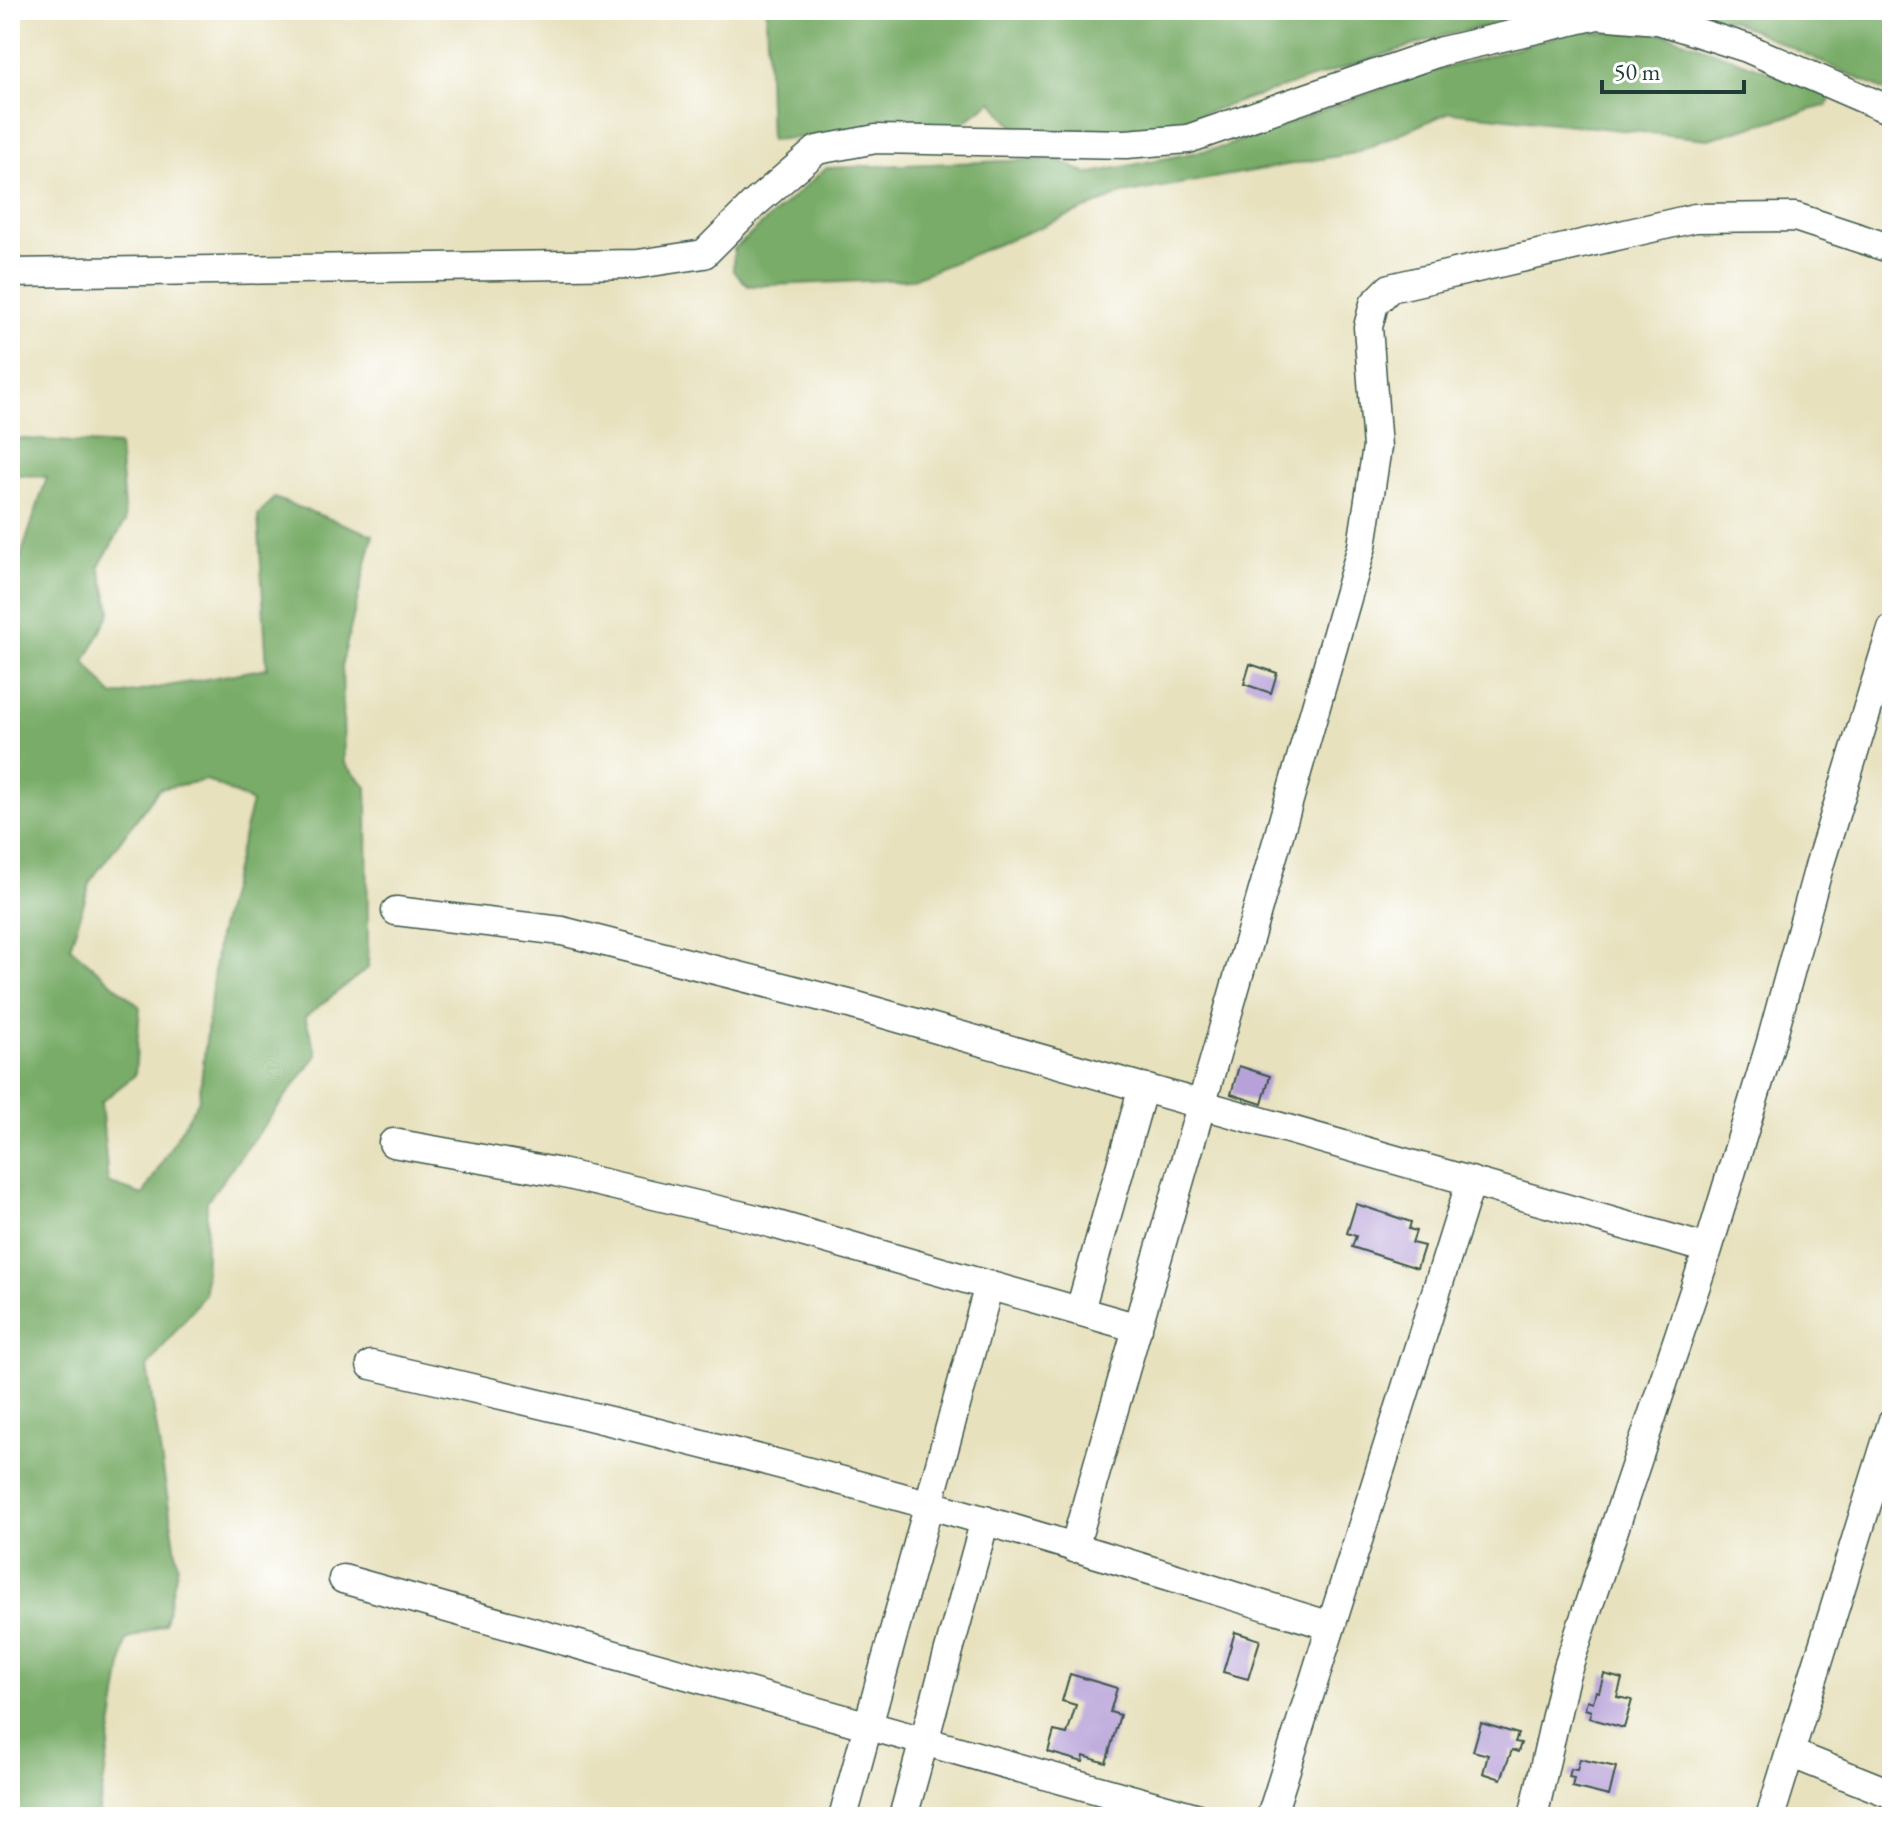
<svg xmlns="http://www.w3.org/2000/svg" width="1902" height="1827" viewBox="0 0 1902 1827" font-family="'EB Garamond',serif">
	<style>
		.forest { fill: #78ac68; stroke: #4c744e; stroke-width: 2; fill-rule: evenodd }
		.building { fill: #b7a1d8 }
		.lines { fill: none; stroke-linecap: round; stroke-linejoin: round }
		.minor-casing { stroke: #3d5649; stroke-width: 31 }
		.minor { stroke: #fff; stroke-width: 28 }
	</style>
	<rect width="100%" height="100%" fill="#fff"/>
	<filter id="ink" filterUnits="userSpaceOnUse"><feTurbulence type="fractalNoise" baseFrequency=".0125" numOctaves="2"/><feDisplacementMap in="SourceGraphic" scale="16" xChannelSelector="R" yChannelSelector="G"/><feConvolveMatrix kernelMatrix="1 2 1 2 8 2 1 2 1" color-interpolation-filters="sRGB"/></filter>
	<filter id="wash" filterUnits="userSpaceOnUse"><feTurbulence type="fractalNoise" baseFrequency=".006" numOctaves="4" result="noise"/><feDisplacementMap in="SourceGraphic" scale="32" xChannelSelector="R" yChannelSelector="G"/><feGaussianBlur stdDeviation="1.8" result="paint"/><feColorMatrix in="noise" values="0 0 0 0 0 0 0 0 0 0 0 0 0 0 0 0 0 1.4 0 .05"/><feComposite in="paint" operator="in"/></filter>
	<g filter="url(#wash)">
		<rect width="100%" height="100%" fill="#e7e1bd"/>
		<path class="forest" d="M766,10h793l-117,26 -278,90 -145,8 -27,-33 -33,25 -189,14z
			M1654,10h238v84l-161,-74z
			M1574,31l89,2 168,61 -3,11 -120,34 -258,-27 -95,41 -233,41 -210,85 -164,7 -15,-16 1,-21 92,-81 231,-9 30,15 136,-27 188,-69z
			M10,438l109,7 6,77 -26,44 12,45 -26,51 28,34 154,-28 -9,-153 16,-17 99,37 -31,128 2,100 23,24 1,181 -63,49 12,38 -110,146 -2,93 -58,73 31,198 -13,59 -39,16 -28,177h-88v-1234h2l35,-106 -37,-3zM207,780l45,22 -34,135 -19,162 -56,96 -35,-12 -7,-81 34,-27 5,-68 -70,-60 21,-67 68,-91z"/>
		<g id="blocks">
			<path class="building" d="M1250,664l27,9 -6,20 -27,-9z
				M1239,1066l31,10 -8,28 -31,-10z
				M1356,1204l55,18 -2,7 7,2 -4,12 12,3 -7,22 -65,-21 4,-11 -9,-3z
				M1235,1632l25,8 -12,39 -25,-7z
				M1070,1674l47,14 -7,24 10,3 -14,48 -22,-7 -1,6 -35,-10 6,-21 13,3 9,-29 -14,-4z
				M1604,1674l18,5 -5,18 15,3 -8,28 -35,-10 2,-7 -6,-2 2,-9 6,2 3,-11 3,1z
				M1481,1723l37,11 -3,8 6,1 -3,9 -6,-2 -11,29 -18,-6 5,-18 -15,-4z
				M1580,1759l36,8 -7,29 -37,-9 2,-9 -5,-1 2,-8 6,1z"/>
		</g>
	</g>
	<g filter="url(#ink)">
		<use href="#blocks" fill-opacity="0" stroke="#3d5649" stroke-width="2"/>
		<g class="lines">
			<defs>
				<path id="minor" d="M10,273l628,-9 66,-10 50,-50 63,-54 59,-11 250,5 62,-5 254,-88 155,-36 61,5 89,28 145,63
					M396,911l166,20 291,74 855,244
					M393,1143l163,29 200,47 382,109
					M1080,1310l63,-223
					M371,1365c187,42 374,88 559,140 134,37 267,80 401,121
					M1074,1548l288,-1002 15,-99 -9,-120 6,-23 16,-16 305,-70 100,-1 97,32
					M343,1579l852,238
					M1790,1753l102,41
					M843,1817l146,-532
					M903,1817l82,-297
					M1271,1817l200,-636
					M1533,1817l32,-141 143,-427 63,-207 49,-179 72,-234
					M1770,1817l122,-394"/>
			</defs>
			<use href="#minor" class="minor-casing"/>
			<use href="#minor" class="minor"/>
		</g>
	</g>
	<rect width="1902" height="1827" fill="none" stroke="#fff" stroke-width="40"/>
	<path d="M1602 80v12h142v-12" fill="none" stroke="#1f3d34" stroke-width="4"/>
	<text x="1614" y="80" font-size="24" fill="#1f3d34" stroke="#ffffff" stroke-width="6" paint-order="stroke">50 m</text>
</svg>
